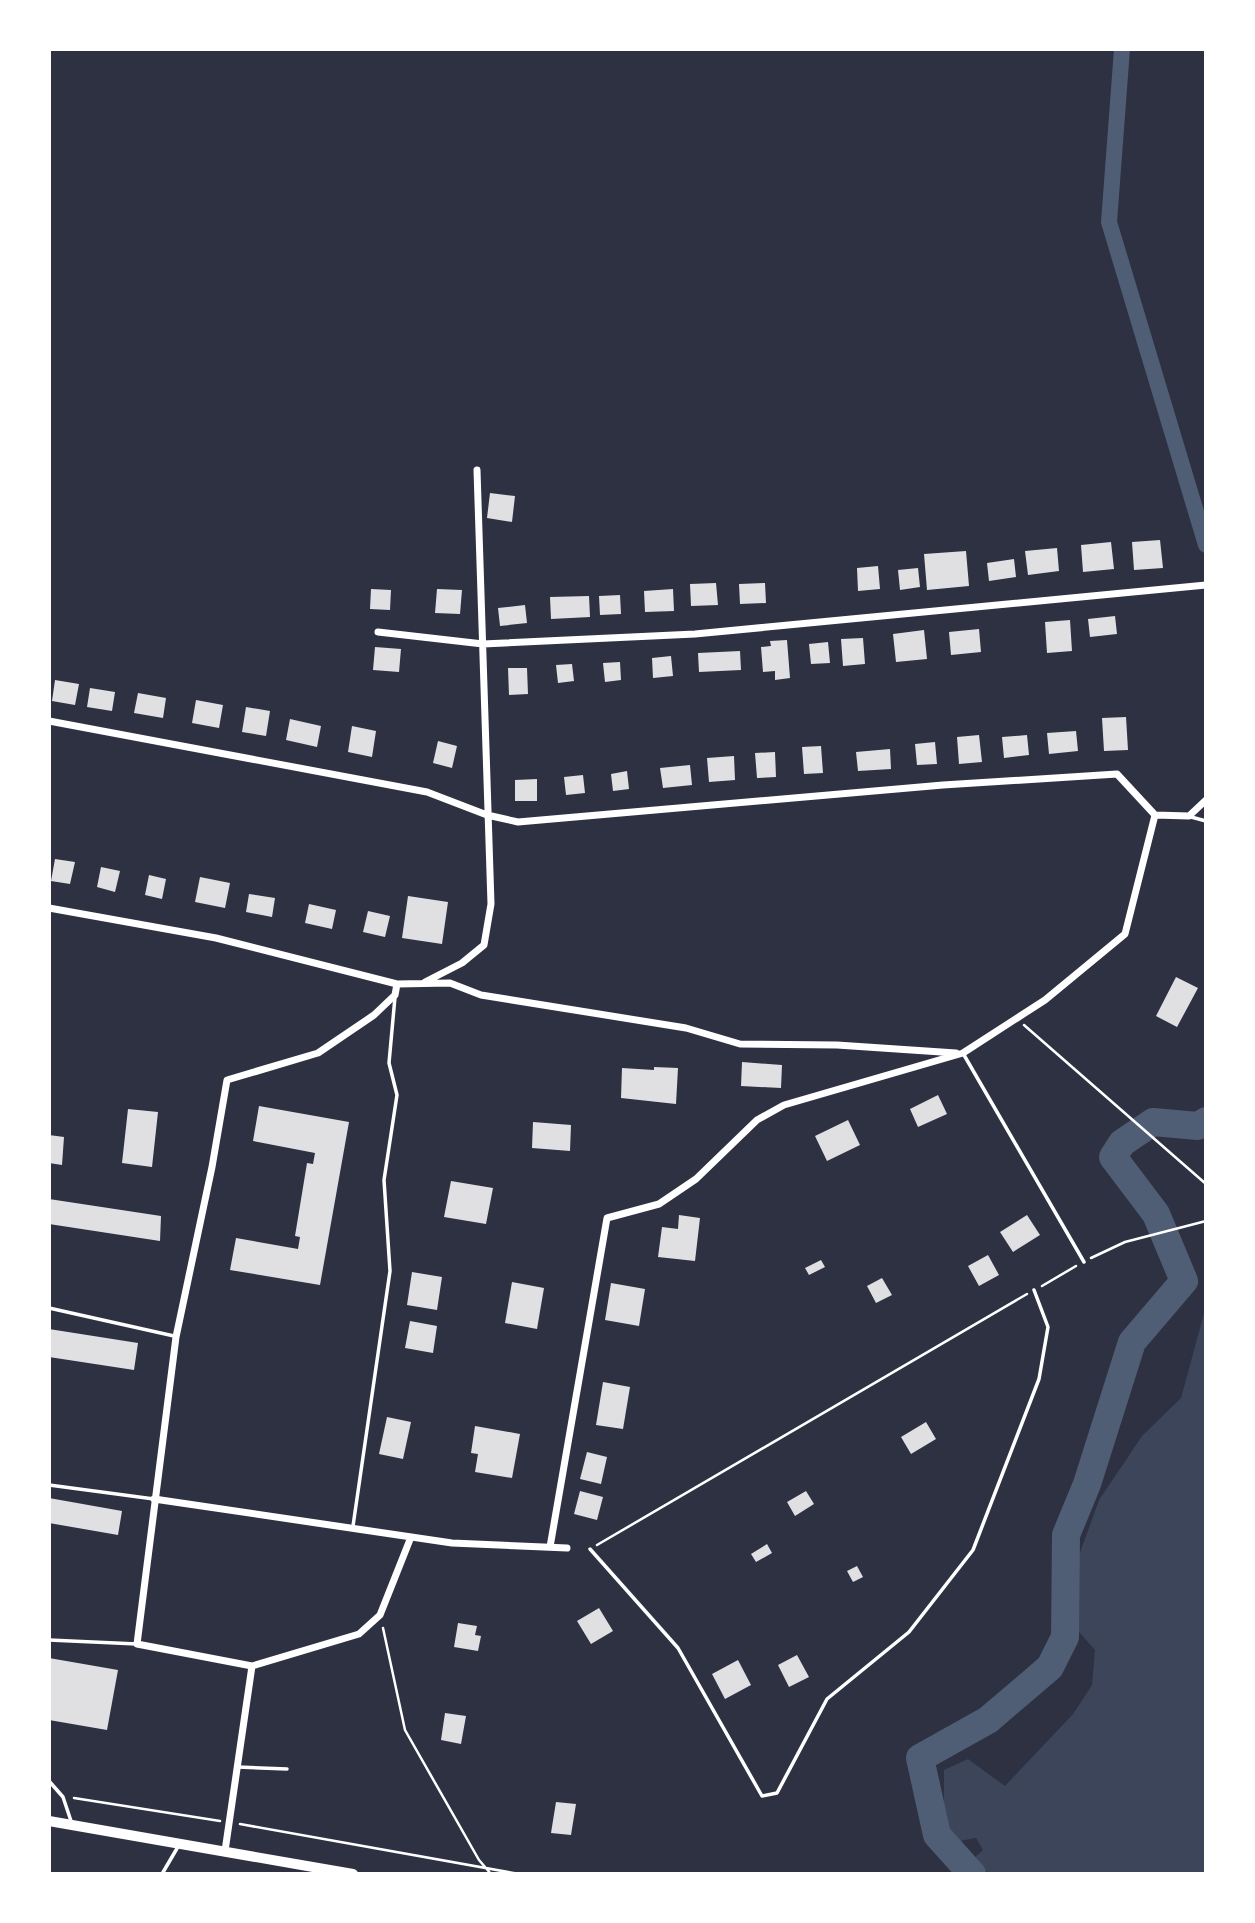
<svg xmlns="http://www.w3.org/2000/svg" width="1255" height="1923" viewBox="0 0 1255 1923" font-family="Merriweather,serif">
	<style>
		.green { fill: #3c4559 }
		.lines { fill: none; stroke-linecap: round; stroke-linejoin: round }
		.canal { stroke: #4f5d75; stroke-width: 16 }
		.river { stroke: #4f5d75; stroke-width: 28 }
		.building { fill: #e0e0e3 }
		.path { stroke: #fff; stroke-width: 2.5 }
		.service { stroke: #fff; stroke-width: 3.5 }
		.minor { stroke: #fff; stroke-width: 7 }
		.secondary { stroke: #fff; stroke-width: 10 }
	</style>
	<rect width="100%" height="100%" fill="#2d3142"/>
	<path class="green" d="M1206,1306v568h-212l-11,-4 -9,-12 9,-8 -7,-12 -22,4 -14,-11 4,-15v-46l24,-11 37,27 68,-72 19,-29 3,-35 -22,-25 3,-61 23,-64 43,-64 39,-38z"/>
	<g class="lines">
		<path class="canal" d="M1122,49l-13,173 97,323"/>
		<path class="river" d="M972,1874l-35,-39 -17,-77 68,-38 62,-53 15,-30 1,-102 21,-51 45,-142 52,-61 -28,-67 -43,-57 9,-14 31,-21 45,4 8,-5"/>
	</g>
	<path class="building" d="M490,493l25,3 -3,26 -25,-4z
		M1160,540l3,28 -29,2 -2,-28z
		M1111,542l3,27 -31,3 -2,-27z
		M1057,548l2,23 -31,4 -3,-24z
		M966,551l3,35 -42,4 -3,-36z
		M1014,559l2,18 -27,4 -2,-18z
		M878,566l2,23 -22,2 -1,-23z
		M918,568l2,19 -20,3 -2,-20z
		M716,583l2,22 -27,1 -1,-22z
		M765,583l1,20 -26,1 -1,-20z
		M371,589l20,1 -1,20 -20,-1z
		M437,589l25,1 -2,24 -25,-1z
		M673,589l1,22 -29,1 -1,-21z
		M620,595l1,19 -21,1 -1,-19z
		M589,596l1,21 -39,2 -1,-22z
		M525,605l2,18 -27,3 -2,-18z
		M1115,616l2,18 -27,3 -2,-18z
		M1070,620l2,31 -25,2 -2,-31z
		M979,629l2,23 -30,3 -2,-23z
		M924,630l3,29 -31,3 -3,-28z
		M863,638l2,26 -22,2 -2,-27z
		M787,640l3,38 -15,2v-9l-12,1 -2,-25 10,-1 -1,-5z
		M828,642l2,21 -19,1 -2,-20z
		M375,647l26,2 -2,23 -26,-2z
		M740,651l1,19 -42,2 -1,-19z
		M671,656l2,20 -20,2 -1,-20z
		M620,662l1,18 -16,2 -2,-19z
		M572,664l2,17 -16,2 -2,-18z
		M508,668h19l1,26 -19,1z
		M55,680l24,4 -4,21 -23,-4z
		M90,688l25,4 -3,19 -25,-4z
		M138,693l28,5 -3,20 -29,-5z
		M196,700l27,5 -4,23 -27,-5z
		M246,707l24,4 -4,25 -24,-4z
		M1126,717l2,33 -24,1 -2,-33z
		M290,719l31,7 -4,21 -31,-7z
		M352,726l24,5 -4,26 -24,-5z
		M1076,731l2,20 -29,3 -2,-21z
		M979,735l3,27 -23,2 -2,-27z
		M1027,735l2,20 -25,3 -2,-21z
		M438,741l19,5 -5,22 -19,-5z
		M935,742l2,22 -20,1 -2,-21z
		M821,746l2,27 -19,1 -2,-27z
		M890,749l1,20 -33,2 -2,-19z
		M775,752l1,25 -19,1 -2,-25z
		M734,756l1,24 -26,2 -2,-24z
		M690,765l2,20 -29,3 -3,-20z
		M627,771l2,18 -16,2 -2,-17z
		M583,775l2,18 -19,2 -2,-18z
		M537,779v22h-22v-21z
		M55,859l20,3 -5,22 -19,-3z
		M101,867l19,4 -5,21 -18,-5z
		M149,875l17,4 -4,20 -17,-4z
		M200,877l30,6 -5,25 -30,-6z
		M249,894l26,4 -3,19 -26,-5z
		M408,896l40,6 -6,42 -40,-6z
		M309,904l27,6 -4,19 -27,-6z
		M368,911l22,5 -5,21 -22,-5z
		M1176,977l22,11 -21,39 -21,-11z
		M742,1062l40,3 -1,23 -40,-2z
		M654,1067l24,1 -2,36 -55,-6 1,-30 32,2z
		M938,1095l9,19 -29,13 -8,-18z
		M259,1106l90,16 -29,163 -90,-15 6,-32 62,11 2,-12 -5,-1 12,-73 6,1 2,-11 -62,-12z
		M128,1109l30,3 -6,55 -30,-4z
		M848,1120l12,25 -33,16 -12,-25z
		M533,1122l38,3 -1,26 -38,-3z
		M49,1135l15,2 -2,28 -13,-2z
		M451,1181l42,7 -7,36 -42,-7z
		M49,1199l112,17 -1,25 -111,-17z
		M679,1215l21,3 -5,43 -37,-4 4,-30 16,2z
		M1027,1215l13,20 -27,17 -13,-20z
		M988,1255l11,20 -20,11 -11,-20z
		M821,1260l4,7 -16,8 -4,-7z
		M412,1272l30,5 -5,33 -30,-5z
		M882,1278l10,17 -16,8 -9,-17z
		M512,1282l32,6 -7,41 -32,-6z
		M611,1283l34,6 -6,37 -34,-6z
		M410,1321l27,5 -4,27 -28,-5z
		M49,1329l89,14 -4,27 -85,-13z
		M603,1382l27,5 -7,42 -27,-4z
		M387,1417l24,5 -8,37 -24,-5z
		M926,1422l10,17 -25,15 -10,-17z
		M475,1426l45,8 -8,44 -37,-6 3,-18 -7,-1z
		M587,1452l20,5 -6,27 -21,-5z
		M580,1491l23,6 -6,23 -23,-6z
		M806,1491l8,13 -19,12 -8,-14z
		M49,1498l73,13 -4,24 -69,-12z
		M767,1544l5,9 -16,9 -5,-8z
		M857,1566l6,11 -10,5 -6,-11z
		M599,1608l14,23 -22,13 -14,-23z
		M458,1623l19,3 -2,9 6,1 -3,15 -24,-4z
		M797,1655l12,22 -20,10 -11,-22z
		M49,1658l69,12 -11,60 -58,-10z
		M738,1660l13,25 -26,14 -13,-25z
		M445,1713l21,3 -5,28 -20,-4z
		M556,1802l20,2 -5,31 -20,-2z"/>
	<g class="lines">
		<path class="path" d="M1024,1025l182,159
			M1091,1258l34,-16 81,-21
			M1042,1286l34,-20
			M597,1545l430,-251
			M383,1628l22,102 74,130 12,14
			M74,1798l146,23
			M240,1824l279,50"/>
		<path class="service" d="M1191,817l15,4
			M964,1055l120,207
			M49,1308l125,28
			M49,1485l105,14
			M353,1526l37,-255 -6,-91 13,-85 -8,-32 6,-66
			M590,1549l88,99 84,148 15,-3 50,-94 82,-67 64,-82 66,-171 9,-52 -14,-37
			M49,1640l88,4
			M238,1767l49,2
			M49,1781l14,16 8,24
			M162,1874l17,-29"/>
		<path class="minor" d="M378,632l105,12 212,-10 511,-49
			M49,721l378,71 60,23 31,7 425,-37 174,-11 38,41
			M49,908l167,30 181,46 53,-1 31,12 205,33 54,16 97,1 119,8
			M425,982l37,-19 22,-18 7,-41 -14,-434
			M154,1499l298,44 115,5
			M550,1547l57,-329 52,-14 37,-25 61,-59 27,-15 179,-52 82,-53 80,-66 30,-119 34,1 17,-16
			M252,1666l107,-32 21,-19 31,-78
			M225,1851l27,-185 -115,-22 39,-307 36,-170 15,-87 91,-27 56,-38 21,-20 2,-11"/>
		<path class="secondary" d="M49,1821l304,53"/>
	</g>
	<rect width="1255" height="1923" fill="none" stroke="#ffffff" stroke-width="102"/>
</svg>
